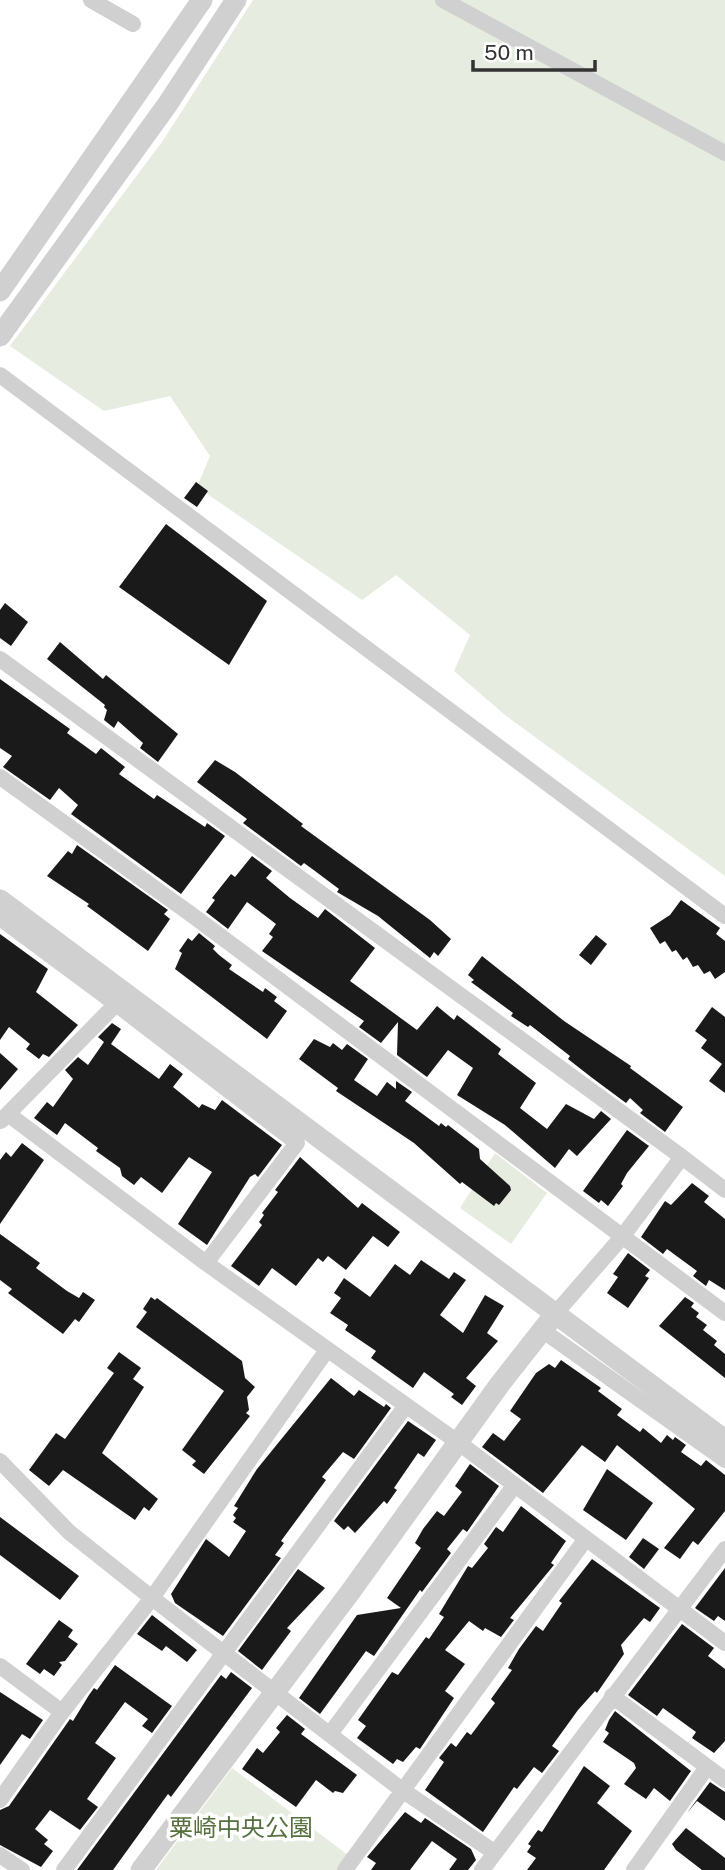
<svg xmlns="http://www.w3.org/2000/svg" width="725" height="1870" viewBox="0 0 725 1870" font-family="'Public Sans','Noto Sans JP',sans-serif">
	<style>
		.green { fill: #e6ecdf }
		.building { fill: #1a1a1a }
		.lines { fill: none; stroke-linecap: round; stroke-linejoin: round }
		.minor { stroke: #d0d0d0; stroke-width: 16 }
		.tertiary { stroke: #d0d0d0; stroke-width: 21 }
		.labels { text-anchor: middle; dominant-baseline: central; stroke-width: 7; stroke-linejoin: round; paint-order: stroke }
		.park-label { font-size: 24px; fill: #56703f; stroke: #fff }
	</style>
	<rect width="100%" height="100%" fill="#fff"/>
	<path class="green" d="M253,0h472v876l-220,-161 -51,-44 16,-36 -74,-60 -34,25 -165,-113 13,-31 -40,-60 -66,15 -94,-65 154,-207z
		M495,1153l52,40 -36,51 -51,-36z
		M232,1768l116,87 -11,15h-181z"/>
	<path class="building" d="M196,482l12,9 -11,16 -13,-9z
		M166,524l101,77 -38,64 -110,-78z
		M5,603l23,19 -17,24 -11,-8v-28z
		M60,642l43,37 3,-4 72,59 -20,28 -18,-14 3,-5 -25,-22 -4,7 -10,-8 3,-10 -3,-3 1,-2 -58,-46z
		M0,679l70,50 -3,4 29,21 5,-6 24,19 -6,7 35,25 3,-4 48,32 2,-4 18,13 -44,58 -110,-80 7,-9 -19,-17 -9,12 -47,-33 9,-11 -12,-8z
		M215,760l20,12 68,52 -2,2 129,94 21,19 -13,17 -4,-4 -4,6 -52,-42 -41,-24 2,-3 -24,-18 -11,-8 -3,3 -58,-43 4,-4 -50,-37z
		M77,845l91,65 -4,4 6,5 -22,32 -61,-45 2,-2 -42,-28 21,-25 4,3z
		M252,856l20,15 -6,7 24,20 28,20 7,-9 50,39 -25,33 67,49 20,-24 17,14 3,-5 44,34 -3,5 38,29 -16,25 27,21 19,-25 28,15 7,-8 10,8 -34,37 -8,-7 -14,19 -50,-43 -48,-30 16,-27 -25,-18 -21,27 -30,-22 1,-33 -17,21 -22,-16 5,-6 -102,-70 11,-14 -4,-3 7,-10 -29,-22 -19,27 -22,-17 9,-12 -3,-2 19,-24 4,3z
		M681,900l39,28 -4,6 9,7v31l-10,7 -5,-8 -6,3 -6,-9 -5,2 -6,-10 -4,3 -7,-10 -4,2 -7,-11 -5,3 -10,-16 20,-13z
		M199,933l16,13 -2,3 6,6 13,10 -3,4 34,23 2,-4 12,9 -3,4 13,10 -20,28 -92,-70 7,-16 -3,-2 9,-13 4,3z
		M0,934l48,35 -12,23 42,33 -29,32 -6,-3 -4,5 -13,-10 4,-5 -21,-17 -9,13z
		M596,935l11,9 -16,21 -12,-10z
		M482,956l82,65 67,45 -1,2 53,39 -18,25 -25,-19 3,-3 -13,-12 -4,5 -35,-26 -23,-18 2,-3 -40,-31 -2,2 -17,-11 2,-3 -42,-31 3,-2 -6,-5z
		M712,1007l13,10v76l-16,-12 13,-17 -21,-16 6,-8 -12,-9z
		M112,1023l9,6 -10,15 48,35 11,-15 13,10 -10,13 26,21 3,-4 13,6 7,-10 60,45 -24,32 -3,-3 -5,3 -43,68 -29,-21 34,-52 -23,-15 -27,36 -21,-16 -7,8 -12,-9 -2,-8 -24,-17 2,-3 -33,-25 -8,12 -23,-17 13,-16 6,5 20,-28 -8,-9 13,-13 10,8 16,-23 -6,-5z
		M314,1039l16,8 3,-4 9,7 5,-6 21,15 -14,21 23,16 10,-14 9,7v-8l16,11 -7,9 34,25 2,-3 5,4 2,-2 31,24 1,10 30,27 1,4 -12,15 -3,-2 -2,3 -32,-24 -2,2 -46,-41 -78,-52 2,-3 -39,-29z
		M0,1053l18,16 -18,21z
		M627,1130l22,16 -22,27 -6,11 2,2 -15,20 -7,-6 -2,3 -16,-12z
		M22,1143l22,17 -44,64v-64l6,-8 5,5z
		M300,1157l58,51 4,-5 38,29 -12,15 -15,-11 -27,34 -18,-14 -5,6 -5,-4 -22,28 -24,-18 -13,18 -28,-20 31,-41 -3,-3 5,-7 -2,-2 16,-21 -3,-2z
		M692,1183l17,13 -5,6 21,17v71l-16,-10 -3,6 -13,-10 4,-5 -30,-22 -4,5 -22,-17 24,-36 6,4z
		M0,1234l40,29 -4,5 31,23 12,7 4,-6 12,8 -16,22 -4,-3 -12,15 -55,-41 4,-4 -12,-9z
		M628,1253l22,17 -5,6 4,2 -21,30 -21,-15 11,-16 -5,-3z
		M421,1260l28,19 5,-7 12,8 -26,35 23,18 22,-38 19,11 -17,27 11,8 -32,37 10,8 -14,19 -11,-8 3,-3 -30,-22 -11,16 -42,-30 5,-7 -31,-21 3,-5 -18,-12 11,-15 -7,-5 10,-15 26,19 25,-33 15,11z
		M151,1297l4,3 2,-2 85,63 3,17 10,9 -8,10 2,13 -3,3 4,3 -46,58 -12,-9 4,-4 -14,-11 42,-59 -88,-64 11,-15 -4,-3z
		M685,1297l9,6 -3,4 8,6 -3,4 11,8 -4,5 14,11 -3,4 11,9v24l-66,-52z
		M119,1352l22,16 -8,11 11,8 -42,66 56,46 -9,12 -5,-4 -9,13 -72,-50 -14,16 -20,-16 27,-37 9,6 49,-66 -7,-5z
		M561,1360l40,28 -3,3 24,18 -5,6 23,17 3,-4 18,15 6,-8 6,5 2,-3 11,8 -5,7 20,14 5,-6 19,15v36l-27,34 -5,-4 -13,18 -16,-11 31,-39 -78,-64 -12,17 -23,-17 -39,48 -61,-46 11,-14 11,8 17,-22 -11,-8 26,-38 13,-9 6,4z
		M331,1378l23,18 5,-6 25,17 2,-3 5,4 -37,51 -11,-7 -21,25 4,3 -45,61 3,2 -9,12 6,3 -58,78 -48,-33 -4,-9 35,-55 23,18 17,-26 -13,-9 3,-4 -3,-3 5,-7 -4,-2 23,-37z
		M408,1421l28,19 -12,17 -6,-4 -24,35 3,2 -10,14 -3,-3 -29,32 -7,-7 -4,4 -10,-9z
		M470,1464l29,22 -32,46 -4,-3 -16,20 4,4 -29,39 -2,-2 -46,66 -8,-5 -46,63 -21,-16 58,-83 44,-7 -14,-10 34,-50 -6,-5 8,-14 14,-18 7,5 18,-24 -7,-6z
		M607,1469l46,34 -27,37 -43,-30z
		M521,1506l45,35 -15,22 3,2 -44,53 4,2 -13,17 -16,-9 -2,3 -14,-10 -24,29 20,14 -20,27 9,7 -34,51 -4,-2 -13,15 -6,-3 -4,5 -36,-26 9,-12 -8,-6 34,-48 6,3 28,-38 3,2 15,-22 -5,-3 29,-48 4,2 16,-20 -4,-4 12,-17 7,5z
		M0,1517l79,59 -19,24 -60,-45z
		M643,1538l16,11 -15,20 -15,-12z
		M592,1559l68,49 -10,14 -6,-4 -23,27 3,9 -27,39 -2,-2 -17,19 -26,36 7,5 -17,22 -8,-6 -17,22 -3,-2 -31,45 -58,-42 19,-28 -5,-4 12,-15 5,4 11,-15 4,3 24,-32 -4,-4 21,-29 -4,-2 11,-19 17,-23 7,5 19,-28 -3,-2z
		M725,1568v53l-7,-5 -4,5 -19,-13z
		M298,1569l27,19 -38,40 4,3 -29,39 -24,-19z
		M152,1615l45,35 -10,12 -21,-16 -4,5 -25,-17z
		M59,1620l14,10 -5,7 10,7 -13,17 -6,1 3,3 -8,11 -10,-7 -4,5 -14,-10z
		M682,1624l32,24 -6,8 17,13v72l-11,12 -22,-15 4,-6 -33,-24 -6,8 -29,-21z
		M115,1665l57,41 -20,27 -10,-7 6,-7 -23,-17 -30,41 21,15 -29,41 11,8 -18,23 -30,-20 -15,19 13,11 -4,4 9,7 -12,16 -41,-22v-35l9,-4 61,-87 3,2 16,-26 5,-7 3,2z
		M231,1672l21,16 -81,109 -3,-3 -55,76h-36l144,-195 5,4z
		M0,1692l43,28 -13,19 -8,-5 -22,31z
		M615,1711l76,60 -21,30 -16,-13 -8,11 -22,-15 12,-16 -2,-5 -31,-21 6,-9 -4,-3 4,-10z
		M287,1715l18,14 -4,5 56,41 -14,18 -8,-2 -2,2 -17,-13 -20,27 -54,-38 15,-21 6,5 17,-21 -4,-4z
		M584,1766l26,20 -13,17 35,28 -28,39h-77l9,-12 -9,-6 4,-6 -3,-2 10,-14 4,2z
		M710,1782l15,10v29l-28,-20 -10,12z
		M405,1812l16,11 4,-5 46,31 5,11 -8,10h-19l8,-11 -25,-18 -22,29h-39l5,-7 -9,-6z
		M686,1828l39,30v12h-23l-26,-20 -4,-6z"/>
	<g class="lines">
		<path class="minor" d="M91,0l42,24
			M443,0l282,153
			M0,375l725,541
			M0,659l682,498 -60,80 -67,77
			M0,777l192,138 533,398
			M0,918l116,86 -115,117
			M116,1004l181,139 -91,120
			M8,1114l198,149 253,180 266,200
			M682,1157l43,33
			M542,1330l183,130
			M0,1461l69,71 83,66 250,192 92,62
			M0,1666l62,46
			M612,1696l113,84
			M330,1734l184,-248
			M0,1800l62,-88 90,-114 175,-248
			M0,1855l22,15
			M64,1870l341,-463
			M345,1870l240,-330
			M482,1870l243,-321
			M634,1870l73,-103"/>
		<path class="tertiary" d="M0,291l202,-291
			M0,336l167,-231 69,-105
			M0,900l725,540
			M141,1870l210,-279 149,-207 55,-70"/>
	</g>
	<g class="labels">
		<g class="park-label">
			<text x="241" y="1827">粟崎中央公園</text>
		</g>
	</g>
	<path d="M473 60v10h122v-10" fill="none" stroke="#333333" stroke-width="3.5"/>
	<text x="484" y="60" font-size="21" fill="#333333" stroke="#ffffff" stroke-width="5" paint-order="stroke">50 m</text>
</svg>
